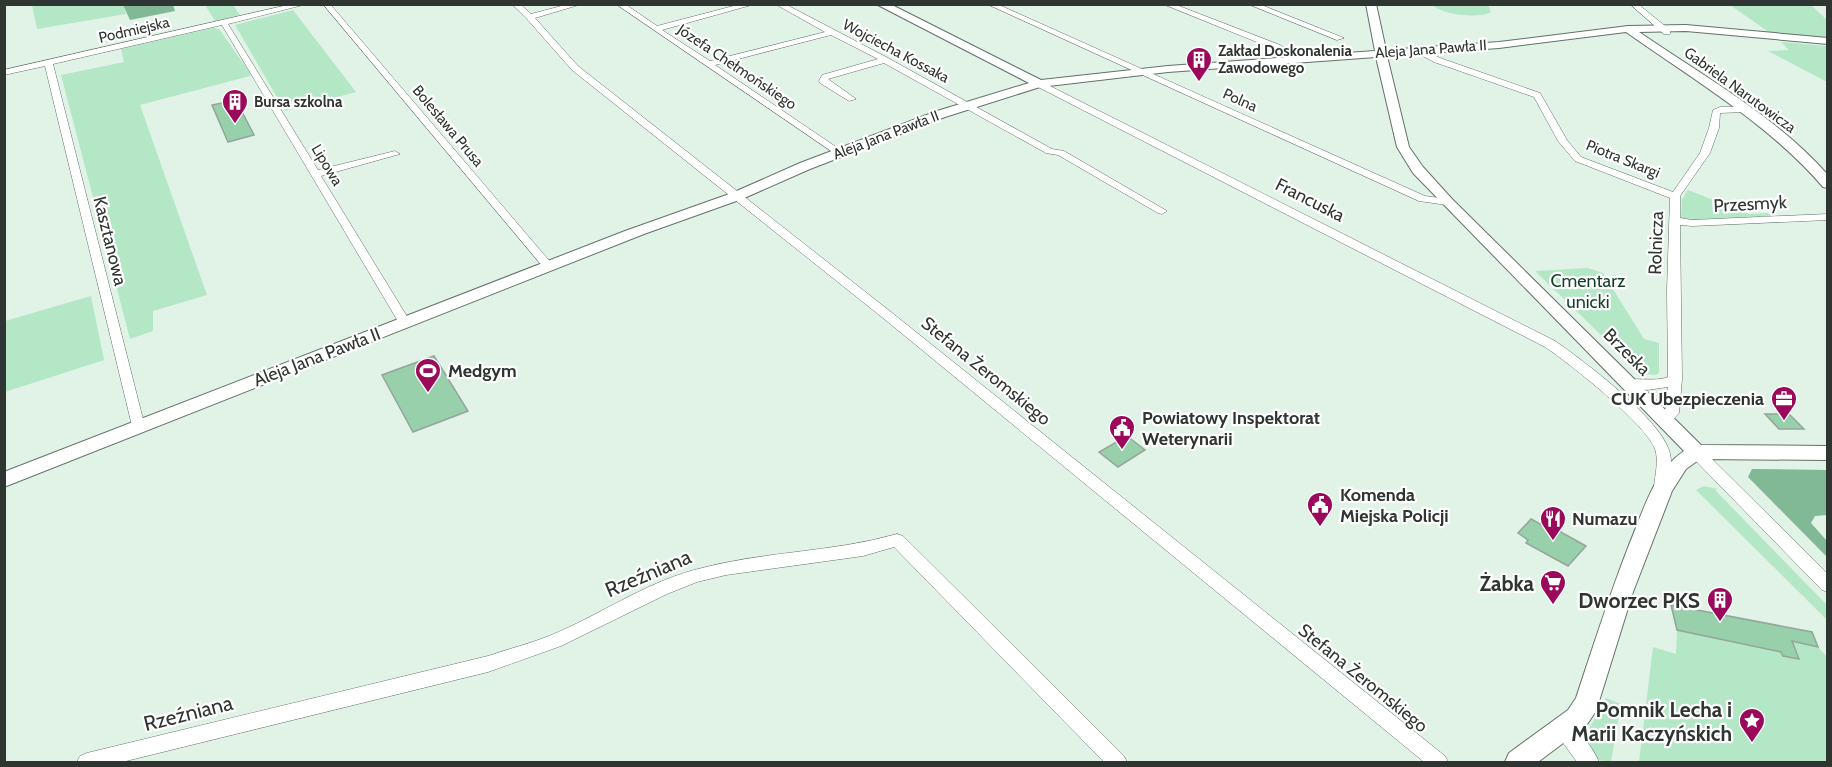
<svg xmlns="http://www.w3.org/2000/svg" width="1832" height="767" viewBox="0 0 1832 767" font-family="Cabin,sans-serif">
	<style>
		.green { fill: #b4e7c6 }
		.forest { fill: #81b895 }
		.building { fill: #98d0ac; stroke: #94a59a; stroke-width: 1.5 }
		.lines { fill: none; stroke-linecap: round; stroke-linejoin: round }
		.minor-casing { stroke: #627267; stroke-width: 1 }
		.tertiary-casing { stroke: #627267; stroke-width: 2 }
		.minor { fill: #fff; fill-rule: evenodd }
		.tertiary { fill: #fff; fill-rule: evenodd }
		.labels { text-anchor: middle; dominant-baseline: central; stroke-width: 4.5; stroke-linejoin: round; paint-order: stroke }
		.far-street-label { font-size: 15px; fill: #2f3631; stroke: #fff }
		.far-poi-label { font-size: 15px; font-weight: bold; fill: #2f3631; stroke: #fff; text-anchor: start }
		.street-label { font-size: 18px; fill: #2f3631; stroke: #fff }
		.park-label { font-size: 18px; fill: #123e26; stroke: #fff }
		.poi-label { font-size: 18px; font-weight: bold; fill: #2f3631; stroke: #fff; text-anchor: start }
		.near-street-label { font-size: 21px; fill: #2f3631; stroke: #fff }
		.near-poi-label { font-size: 21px; font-weight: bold; fill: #2f3631; stroke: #fff; text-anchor: end }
	</style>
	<rect width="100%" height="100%" fill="#e1f3e7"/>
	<path class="green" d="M32,5h91l3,9 -89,15z
		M205,5h28l7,10 -25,6z
		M1433,5h55l3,7c-11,7 -49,3 -58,-7z
		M1730,5h81l16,15v18l-57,-5z
		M293,10l63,82 -71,19 -50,-86z
		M213,28l6,1 32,45 -1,2 -110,29 67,190 -54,16v20l-23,8 -69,-264 63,-13 -3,-13z
		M1781,42l46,4v36l-59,-31 21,-1z
		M1688,190l61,24 18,-1 6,3 -78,5 -14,-1 1,-21z
		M1588,268l15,5 41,66 15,4v30l-3,2 -11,-1 -8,-4 -102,-99z
		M91,296l13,64 -99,32v-71z
		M1704,486l14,3 -3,1 112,115v15l-131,-130z
		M1677,630l82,17 17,-10 42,10 9,10v105h-188l14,-115 23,7z
		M1606,698l15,6 -10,58 -13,-2 -13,-24z"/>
	<path class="forest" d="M123,5h50l2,6 -45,9z
		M1752,469l75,1v45l-12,1 -4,7 16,18v16l-79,-80z"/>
	<path class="building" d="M236,100l18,35 -26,7 -16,-37z
		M434,356l34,55 -55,21 -31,-57z
		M1765,414h24l15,15h-25z
		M1127,436l18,14 -27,17 -19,-15z
		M1531,519l20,11 1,-3 34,19 -18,20 -42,-23 2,-3 -10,-7z
		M1671,605l141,27 6,15 -26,-6 7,18 -16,-3 -2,-4 -104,-22z"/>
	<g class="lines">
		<defs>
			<path id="minor" d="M292,4h15l-79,20 90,146 77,-19 5,3 -79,22 90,147 -6,4 -6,-4 -177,-298 -169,39 92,363 -2,3h-10l-88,-364 -41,9v-5z
				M323,4h7l222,260 2,2 -2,2h-8z
				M512,4h8l11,10 38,-10h13l-47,14 43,48 313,246 554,444 3,6h-24l-541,-444 -311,-248 -45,-51z
				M616,4h9l32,22 84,-22h14l-93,26 48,31 115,-29 -50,-28h10l103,54 164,91 12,2 103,60 -5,3 -4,-1 -100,-58 -12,-2 -162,-90 -56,16 28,20 -7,2 -29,-18 -1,-2 3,-6 56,-16 -47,-24 -116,30 130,88 -8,2z
				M987,4h10l428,192 22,3 5,3 -5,3 -28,-4z
				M1163,4h11l106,41 23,14 -7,2 -22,-12z
				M1248,4h11l85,34 -7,2z
				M1630,4h8l32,26v4h-6z
				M1417,49h6l17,9 100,35 27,47 14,17 92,35 27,-39 9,-25 4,-18 7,-3h27v4l-3,1 -24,1 -1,15 -9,25 -30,43v22l12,2 136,-6v6l-136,6 -12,-1 2,154 -3,34 -8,9h-10l-2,-3 6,-7 3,-25 -21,3 -22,-4 -2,-3c8,-8 32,0 45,-6l-1,-87 3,-92 -95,-37 -17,-20 -24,-44 -100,-35 -17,-9z
				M1036,82h6l513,259c29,20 103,76 114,109 4,11 1,25 1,37l-3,4h-10l-3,-4c1,-12 5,-26 1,-38 -9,-25 -86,-86 -110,-102l-509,-261z
				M1696,447l5,1 127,126v18l-6,-2 -131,-134 -2,-4 2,-4z
				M897,534l6,2 221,220 3,6h-23l-210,-215 -31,9 -137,19 -29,7 -30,12 -106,52 -73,26 -366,90h-45l3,-6 7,-3 401,-97c20,-7 41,-12 61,-20 49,-20 94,-52 145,-66 67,-19 137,-17 203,-36z
				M1563,720c13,5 31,29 36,42h-22l-24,-33 3,-6z"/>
			<path id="tertiary" d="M876,4h14l151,76 127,-14 207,-15 -9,-47h10l10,46 113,-8 129,-16 58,-1 142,13v6l-142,-13 -47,1c64,44 137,84 189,143v13l-5,-1c-54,-63 -129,-107 -197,-155l-127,16 -112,8 22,91 14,20 29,32 249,246 127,1v14l-128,-1 -14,10 -14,22 -39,101 -37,119 -10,15 -48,36h-33l4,-9 59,-43 8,-12c17,-51 33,-102 53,-153 14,-33 24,-73 55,-94l-271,-278 -16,-26 -21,-90 -208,15 -128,15 -95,30 -135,52 -68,30 -98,35 -640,253v-15l621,-241 107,-38 68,-30 137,-52 92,-28z"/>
		</defs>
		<use href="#minor" class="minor-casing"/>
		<use href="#tertiary" class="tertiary-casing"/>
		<use href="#minor" class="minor"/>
		<use href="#tertiary" class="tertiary"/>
	</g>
	<defs>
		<symbol id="building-pin" viewBox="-11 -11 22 30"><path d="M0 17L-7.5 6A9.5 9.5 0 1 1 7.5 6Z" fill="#9a095a" stroke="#fff"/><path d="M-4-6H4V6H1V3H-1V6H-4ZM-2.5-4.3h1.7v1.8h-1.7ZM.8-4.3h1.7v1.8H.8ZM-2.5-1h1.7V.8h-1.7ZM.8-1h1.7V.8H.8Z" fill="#fff"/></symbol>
		<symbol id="stadium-pin" viewBox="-11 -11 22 30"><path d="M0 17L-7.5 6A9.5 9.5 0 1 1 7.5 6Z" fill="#9a095a" stroke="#fff"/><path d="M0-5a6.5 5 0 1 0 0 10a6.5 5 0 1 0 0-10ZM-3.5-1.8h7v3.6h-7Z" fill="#fff"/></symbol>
		<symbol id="office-pin" viewBox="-11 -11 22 30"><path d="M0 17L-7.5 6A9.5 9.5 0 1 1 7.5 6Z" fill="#9a095a" stroke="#fff"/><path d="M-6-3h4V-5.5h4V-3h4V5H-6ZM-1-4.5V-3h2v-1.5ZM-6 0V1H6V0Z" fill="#fff"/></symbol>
		<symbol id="civic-pin" viewBox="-11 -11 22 30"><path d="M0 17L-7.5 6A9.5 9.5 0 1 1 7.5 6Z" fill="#9a095a" stroke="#fff"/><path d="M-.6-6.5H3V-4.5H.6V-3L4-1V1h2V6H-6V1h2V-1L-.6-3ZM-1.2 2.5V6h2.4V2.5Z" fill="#fff"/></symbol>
		<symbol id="restaurant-pin" viewBox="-11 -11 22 30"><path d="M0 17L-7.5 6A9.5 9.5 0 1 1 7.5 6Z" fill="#9a095a" stroke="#fff"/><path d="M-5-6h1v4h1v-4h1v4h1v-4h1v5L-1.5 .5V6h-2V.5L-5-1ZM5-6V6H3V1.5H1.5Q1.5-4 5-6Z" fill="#fff"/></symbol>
		<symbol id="supermarket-pin" viewBox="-11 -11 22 30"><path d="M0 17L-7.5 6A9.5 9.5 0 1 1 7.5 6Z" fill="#9a095a" stroke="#fff"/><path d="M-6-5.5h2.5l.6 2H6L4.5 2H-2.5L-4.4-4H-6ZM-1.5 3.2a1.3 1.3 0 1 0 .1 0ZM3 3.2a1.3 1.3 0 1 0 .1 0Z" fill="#fff"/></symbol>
		<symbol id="sight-pin" viewBox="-11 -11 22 30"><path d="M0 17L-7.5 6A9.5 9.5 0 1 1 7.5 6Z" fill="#9a095a" stroke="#fff"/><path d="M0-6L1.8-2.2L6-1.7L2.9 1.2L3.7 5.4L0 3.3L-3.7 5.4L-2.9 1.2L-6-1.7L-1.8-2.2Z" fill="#fff"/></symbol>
	</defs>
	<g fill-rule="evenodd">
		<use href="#building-pin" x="1184" y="45" width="30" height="40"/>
		<use href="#building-pin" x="220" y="87" width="30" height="40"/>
		<use href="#stadium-pin" x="413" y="356" width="30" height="40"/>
		<use href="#office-pin" x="1769" y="384" width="30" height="40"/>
		<use href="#civic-pin" x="1107" y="413" width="30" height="40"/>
		<use href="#civic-pin" x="1305" y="490" width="30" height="40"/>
		<use href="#restaurant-pin" x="1538" y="504" width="30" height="40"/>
		<use href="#supermarket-pin" x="1538" y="568" width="30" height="40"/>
		<use href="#building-pin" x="1705" y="585" width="30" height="40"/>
		<use href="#sight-pin" x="1737" y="706" width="30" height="40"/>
	</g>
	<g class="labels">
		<g class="far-street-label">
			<text transform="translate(134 30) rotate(-13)">Podmiejska</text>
			<text transform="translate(1431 49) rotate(-4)">Aleja Jana Pawła II</text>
			<text transform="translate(896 51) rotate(28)">Wojciecha Kossaka</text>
			<text transform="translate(737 67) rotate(34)">Józefa Chełmońskiego</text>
			<text transform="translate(1740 90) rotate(36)">Gabriela Narutowicza</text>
			<text transform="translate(1240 100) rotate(24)">Polna</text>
			<text transform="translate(448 126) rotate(50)">Bolesława Prusa</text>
			<text transform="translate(886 135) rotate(-21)">Aleja Jana Pawła II</text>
			<text transform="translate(1623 159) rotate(22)">Piotra Skargi</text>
			<text transform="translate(327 165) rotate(59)">Lipowa</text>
		</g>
		<g class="far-poi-label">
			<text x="1218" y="51">Zakład Doskonalenia<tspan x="1218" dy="17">Zawodowego</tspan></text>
			<text x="254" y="102">Bursa szkolna</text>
		</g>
		<g class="street-label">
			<text transform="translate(1310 200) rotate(27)">Francuska</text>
			<text transform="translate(1750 204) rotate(-3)">Przesmyk</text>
			<text transform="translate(110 241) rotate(76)">Kasztanowa</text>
			<text transform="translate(1656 243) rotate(-88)">Rolnicza</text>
			<text transform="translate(1627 352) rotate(45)">Brzeska</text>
			<text transform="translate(317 357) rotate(-21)">Aleja Jana Pawła II</text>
			<text transform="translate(986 371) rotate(39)">Stefana Żeromskiego</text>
			<text transform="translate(1363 678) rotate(39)">Stefana Żeromskiego</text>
		</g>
		<g class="park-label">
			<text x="1588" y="281">Cmentarz<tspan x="1588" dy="21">unicki</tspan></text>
		</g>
		<g class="poi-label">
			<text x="448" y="371">Medgym</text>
			<text x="1764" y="399" text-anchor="end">CUK Ubezpieczenia</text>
			<text x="1142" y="418">Powiatowy Inspektorat<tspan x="1142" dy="21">Weterynarii</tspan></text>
			<text x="1340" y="495">Komenda<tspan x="1340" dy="21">Miejska Policji</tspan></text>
			<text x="1572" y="519">Numazu</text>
		</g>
		<g class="near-street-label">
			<text transform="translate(648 573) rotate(-23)">Rzeźniana</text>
			<text transform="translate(188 713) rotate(-14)">Rzeźniana</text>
		</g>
		<g class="near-poi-label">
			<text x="1534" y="583">Żabka</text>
			<text x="1700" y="600">Dworzec PKS</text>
			<text x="1732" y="709">Pomnik Lecha i<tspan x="1732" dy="24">Marii Kaczyńskich</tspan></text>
		</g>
	</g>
	<rect width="1832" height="767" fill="none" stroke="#2f3631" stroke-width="12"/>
</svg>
